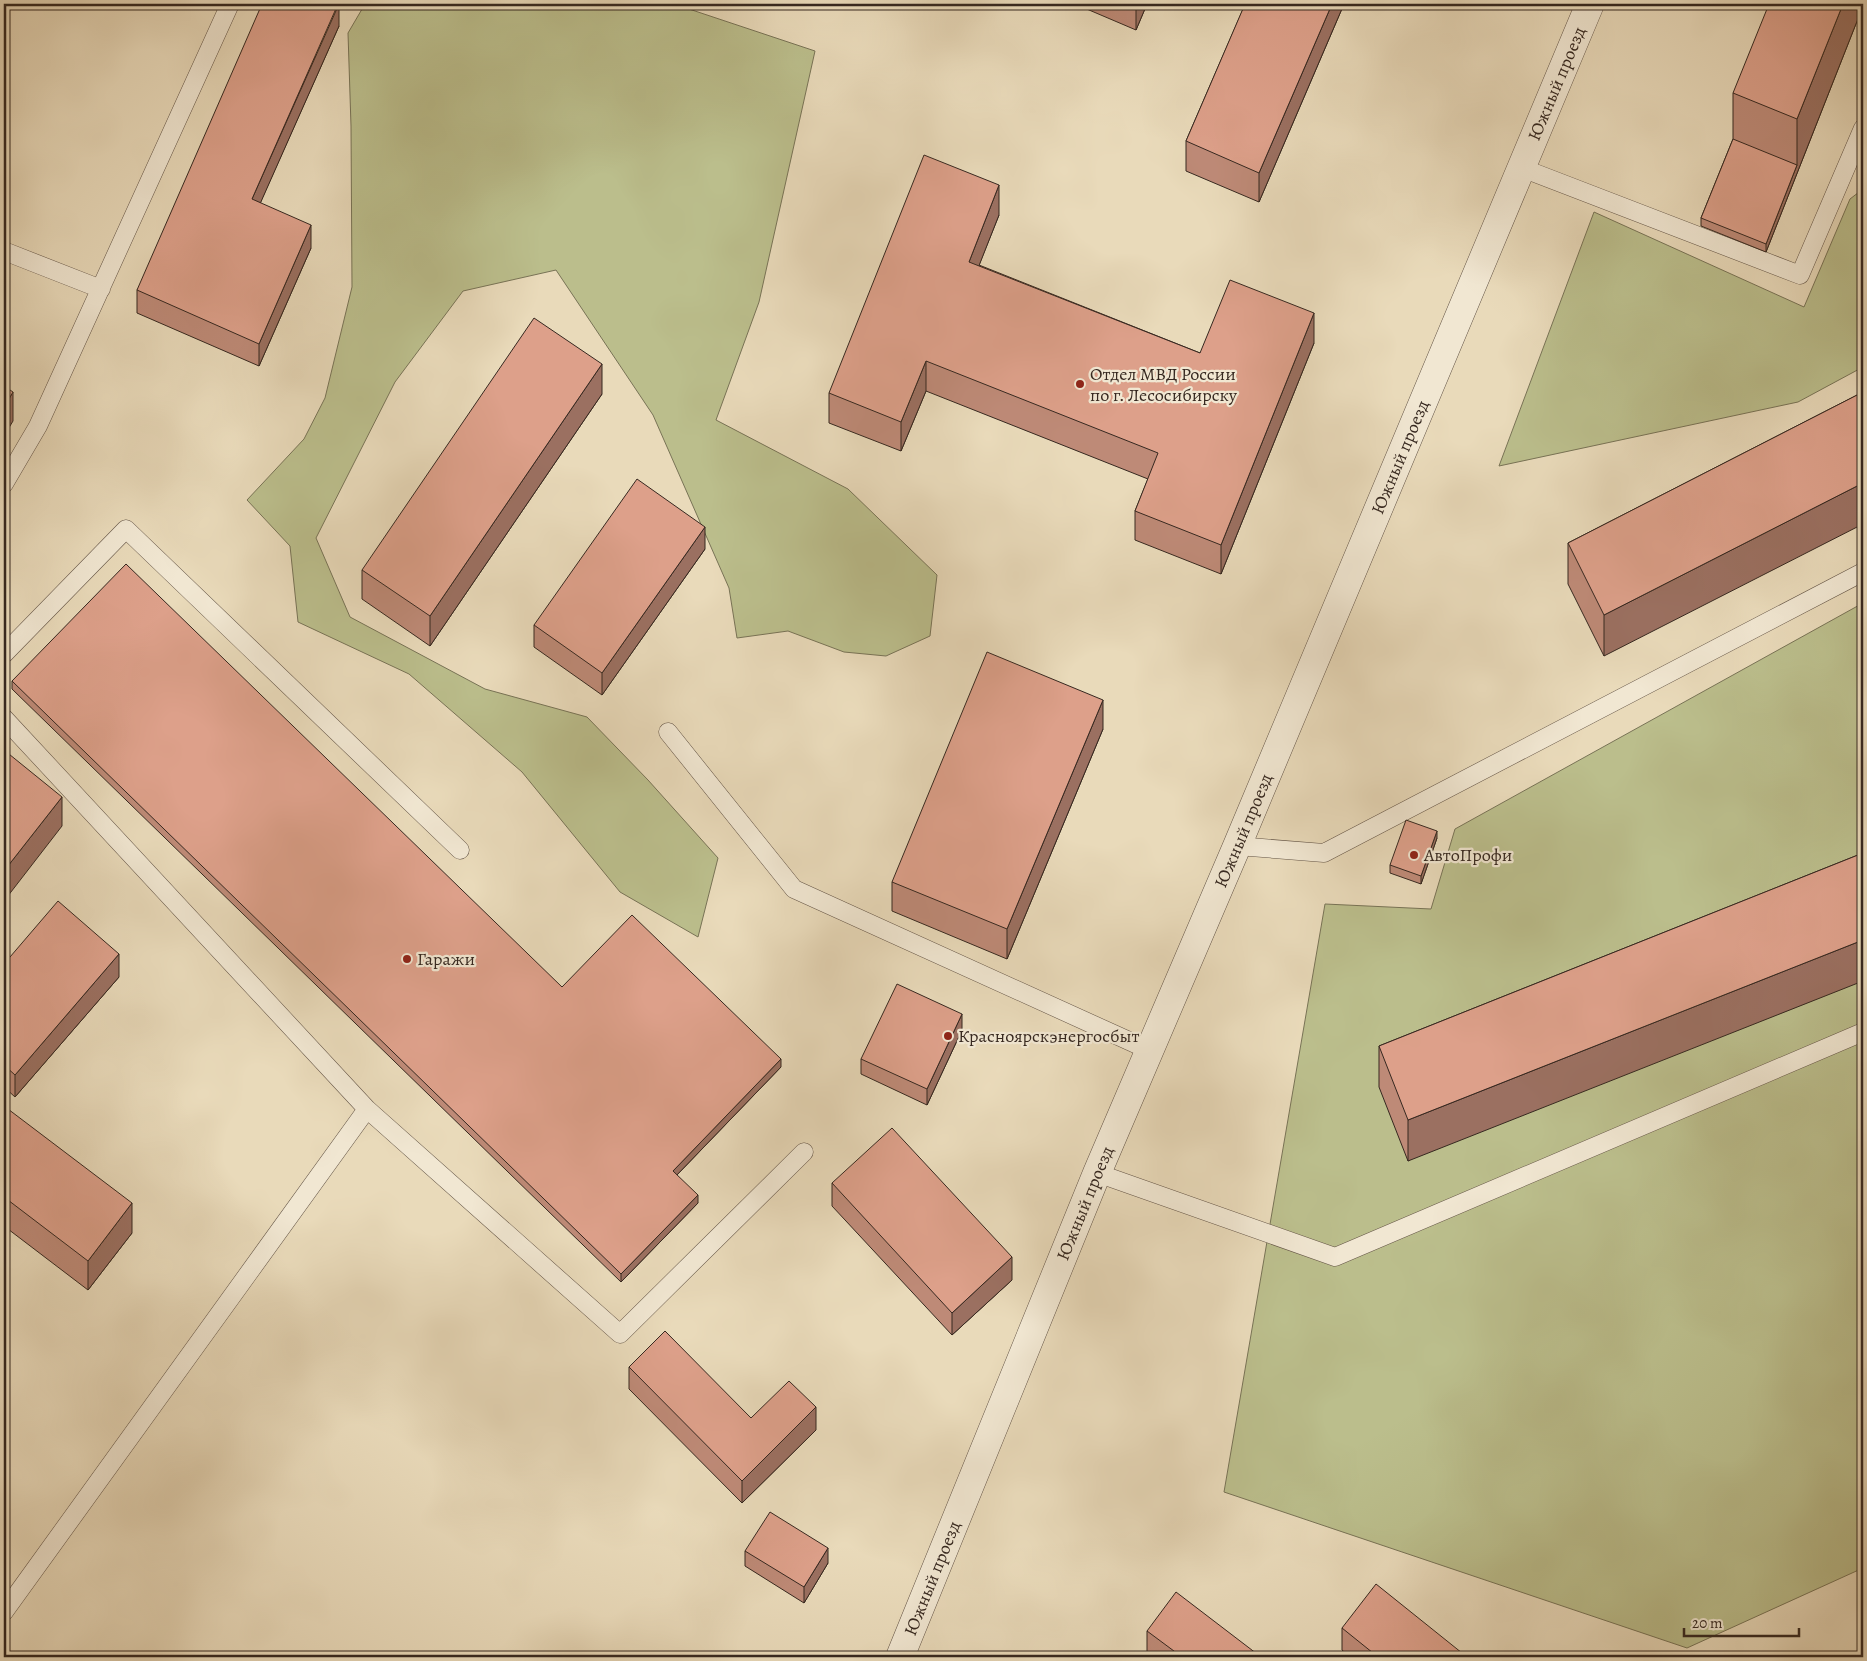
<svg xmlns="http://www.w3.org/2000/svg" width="1867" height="1661" viewBox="0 0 1867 1661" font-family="Alegreya,serif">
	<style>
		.green { fill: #bbbe8c; stroke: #787356 }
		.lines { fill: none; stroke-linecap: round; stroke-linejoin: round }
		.lane-casing { stroke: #635446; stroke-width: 19 }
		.street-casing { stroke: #635446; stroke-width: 29 }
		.lane { stroke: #f1e7d2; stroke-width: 18 }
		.street { stroke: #f1e7d2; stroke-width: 28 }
		.wall { fill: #be8a77; stroke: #362820 }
		.shaded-wall { fill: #9b7061; stroke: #362820 }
		.building { fill: #dda08a; stroke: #362820 }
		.poi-dot { fill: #8f2418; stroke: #f1e7d2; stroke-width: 2 }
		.labels { text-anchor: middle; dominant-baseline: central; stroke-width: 4.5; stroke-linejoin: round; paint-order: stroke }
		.street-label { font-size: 18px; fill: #362820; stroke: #f1e7d2 }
		.poi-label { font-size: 18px; fill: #362820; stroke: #f1e7d2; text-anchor: start }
	</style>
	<rect width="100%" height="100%" fill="#e9daba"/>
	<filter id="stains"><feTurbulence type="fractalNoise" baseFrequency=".004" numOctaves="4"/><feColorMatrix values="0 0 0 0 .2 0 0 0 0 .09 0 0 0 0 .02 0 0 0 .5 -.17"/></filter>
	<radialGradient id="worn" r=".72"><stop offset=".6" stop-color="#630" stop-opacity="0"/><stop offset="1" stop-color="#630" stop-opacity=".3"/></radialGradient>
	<path class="green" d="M365,4h309l141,47 -56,251 -43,118 132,69 89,86 -7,61 -44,20 -42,-4 -56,-21 -51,7 -8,-50 -76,-173 -97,-145 -93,21 -68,91 -79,156 34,79 135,72 102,28 61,63 70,78 -20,79 -78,-45 -98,-120 -113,-98 -111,-52 -8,-76 -43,-46 57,-61 21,-41 27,-111 -1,-161 -3,-93z
		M1863,189v178l-65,35 -299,64 95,-254 210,95 46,-108z
		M1863,603v965l-176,80 -463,-156 101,-588 106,5 24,-80z"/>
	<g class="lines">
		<defs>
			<path id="lane" d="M1522,168l278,107 63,-147
				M4,251l97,38
				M4,484l34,-58 192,-422
				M4,654l122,-125 334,321
				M4,718l363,391 -363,503
				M668,732l126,157 355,161
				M1237,846l87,7 539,-281
				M367,1109l253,225 184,-182
				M1097,1173l238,84 528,-225"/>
			<g id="street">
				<path id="s1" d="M900,1657l197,-484 140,-327 353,-842"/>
			</g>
		</defs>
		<use href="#lane" class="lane-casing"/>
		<use href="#street" class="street-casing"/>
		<use href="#lane" class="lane"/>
		<use href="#street" class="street"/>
	</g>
	<path class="wall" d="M1075,4h72l-11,26z
		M1235,4h109l-85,198 -73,-31v-30l58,-134z
		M1863,4v2l-97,246 -65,-26v-8l32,-79v-46z
		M339,26l-79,177 51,45 -52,118 -122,-53v-23z
		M999,215l-20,50 221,88 114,-10 -93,231 -86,-34v-29l13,-32 -222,-88 -25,60 -72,-28v-30z
		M1863,392l-259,264 -36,-72v-41z
		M602,394l-172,252 -68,-47v-29z
		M705,549l-103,146 -68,-48v-22z
		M12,681l550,306 219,80 -104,108 21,28 -77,79 -609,-593z
		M1103,729l-96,230 -115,-48v-29z
		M1437,838l-16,46 -31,-11v-8z
		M1863,853l-455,308 -29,-74v-41z
		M4,964l115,13 -104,120 -11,-10z
		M962,1030l-35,75 -66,-31v-15z
		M4,1106l128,127 -44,57 -84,-64z
		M832,1183l180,97 -60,55 -120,-129z
		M629,1367l122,51 65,12 -74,73 -113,-114z
		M745,1551l83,12 -24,40 -59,-37z
		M1342,1628l125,29h-117l-8,-7z
		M1147,1631l114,26h-109l-5,-4z"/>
	<path class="shaded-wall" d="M339,4v22l-87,196v-23z
		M1136,4h11l-11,26z
		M1332,4h12l-85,198v-29z
		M1843,4h20v2l-97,246v-8l31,-79v-46z
		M999,185v30l-30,76v-29z
		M311,225v23l-52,118v-22z
		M1314,313v30l-93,231v-29z
		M926,361v30l-25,60v-29z
		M602,364v30l-172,252v-30z
		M13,392v29l-9,15v-29z
		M1863,483v41l-259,132v-41z
		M705,527v22l-103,146v-22z
		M1103,700v29l-96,230v-30z
		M62,797v29l-58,75v-30z
		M1437,831v7l-16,46v-8z
		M1863,940v41l-455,180v-41z
		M119,954v23l-104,120v-22z
		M962,1014v16l-35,75v-16z
		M781,1059v8l-108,112v-8z
		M698,1195v8l-77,79v-8z
		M132,1203v30l-44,57v-29z
		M1012,1257v23l-60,55v-22z
		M816,1407v23l-74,73v-22z
		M828,1548v15l-24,40v-16z"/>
	<path class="building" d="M262,4h76l-86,195 59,26 -52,119 -122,-54z
		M1245,4h87l-73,169 -73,-32z
		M1769,4h74l-46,115 -64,-26z
		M1733,139l64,26 -31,79 -65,-26z
		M924,155l75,30 -30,77 231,91 30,-73 84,33 -93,232 -86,-34 23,-58 -232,-92 -25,61 -72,-29z
		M534,318l68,46 -172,252 -68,-46z
		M4,386l9,6 -9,15z
		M1863,392v91l-259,132 -36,-72z
		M637,479l68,48 -103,146 -68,-48z
		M126,564l436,423 70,-72 149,144 -108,112 25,24 -77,79 -609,-593z
		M987,652l116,48 -96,229 -115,-47z
		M4,750l58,47 -58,74z
		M1406,820l31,11 -16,45 -31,-11z
		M1863,853v87l-455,180 -29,-74z
		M58,901l61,53 -104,121 -11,-10v-101z
		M897,984l65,30 -35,75 -66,-30z
		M4,1106l128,97 -44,58 -84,-64z
		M892,1128l120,129 -60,56 -120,-130z
		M665,1331l86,87 38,-37 27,26 -74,74 -113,-114z
		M770,1512l58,36 -24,39 -59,-36z
		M1376,1584l91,73h-89l-36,-29z
		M1176,1592l85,65h-79l-35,-26z"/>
	<g class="poi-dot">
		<circle cx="1080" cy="384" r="5"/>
		<circle cx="1414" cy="855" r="5"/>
		<circle cx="407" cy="959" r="5"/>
		<circle cx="948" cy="1036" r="5"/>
	</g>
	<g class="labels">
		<g class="street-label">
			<text stroke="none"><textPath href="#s1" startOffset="1705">Южный проезд</textPath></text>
			<text stroke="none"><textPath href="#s1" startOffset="1300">Южный проезд</textPath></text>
			<text stroke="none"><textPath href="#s1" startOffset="895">Южный проезд</textPath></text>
			<text stroke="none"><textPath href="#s1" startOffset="490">Южный проезд</textPath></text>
			<text stroke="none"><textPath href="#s1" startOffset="85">Южный проезд</textPath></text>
		</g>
		<g class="poi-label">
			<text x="1090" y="374">Отдел МВД России<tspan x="1090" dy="21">по г. Лесосибирску</tspan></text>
			<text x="1424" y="855">АвтоПрофи</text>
			<text x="417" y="959">Гаражи</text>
			<text x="958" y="1036">Красноярскэнергосбыт</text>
		</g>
	</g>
	<rect width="1867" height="1661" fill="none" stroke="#e9daba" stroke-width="20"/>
	<rect x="5" y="5" width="1857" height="1651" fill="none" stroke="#362820" stroke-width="2.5"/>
	<rect x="10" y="10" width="1847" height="1641" fill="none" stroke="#362820"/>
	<path d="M1684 1628v8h115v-8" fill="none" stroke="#362820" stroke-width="2.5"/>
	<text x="1692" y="1628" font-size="15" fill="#362820" stroke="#f1e7d2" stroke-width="4" paint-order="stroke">20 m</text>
	<rect width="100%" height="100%" filter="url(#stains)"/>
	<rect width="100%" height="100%" fill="url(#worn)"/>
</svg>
